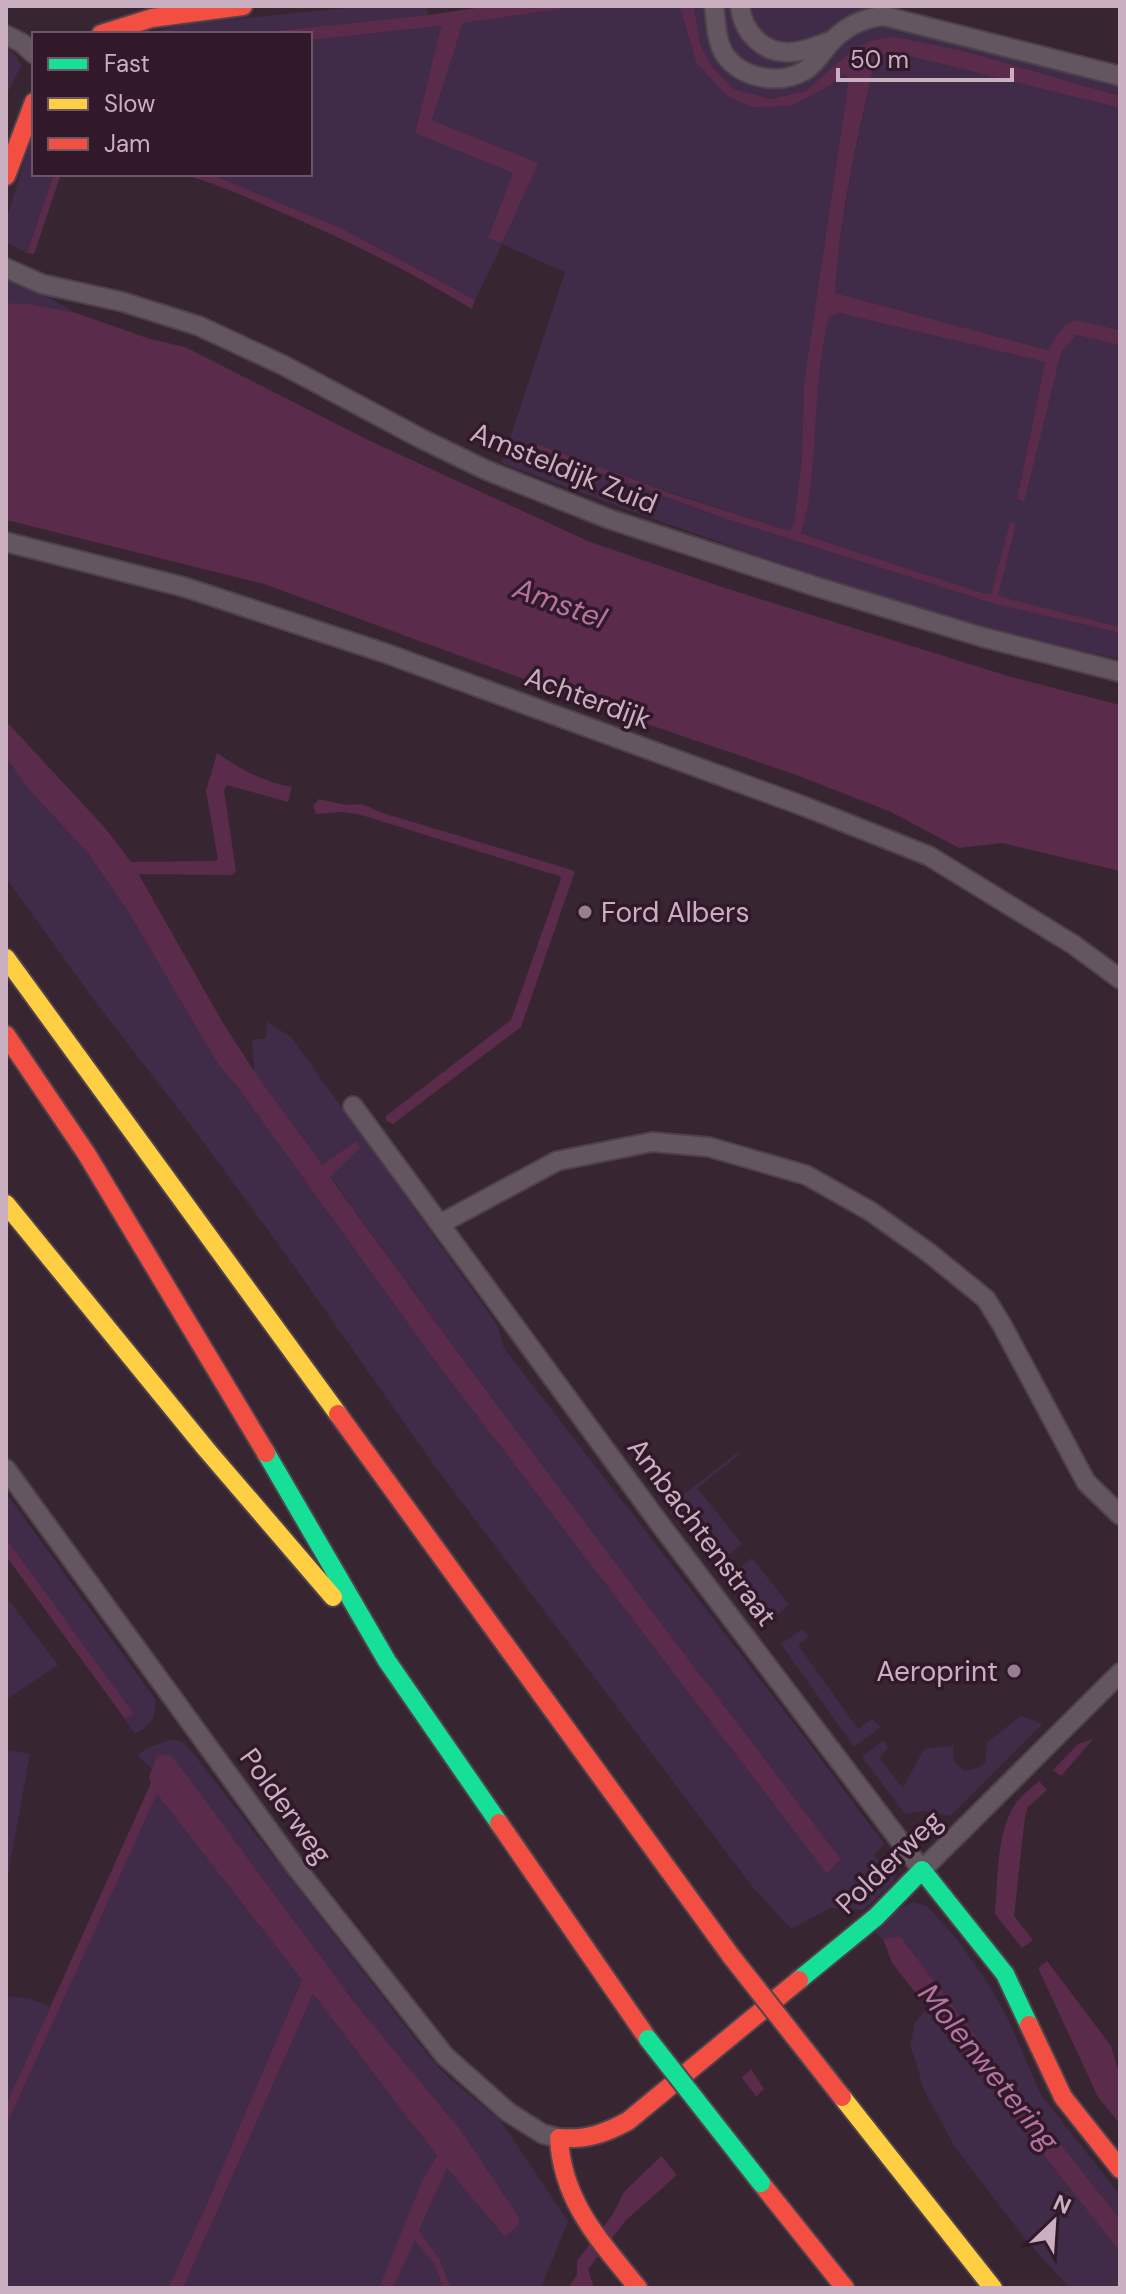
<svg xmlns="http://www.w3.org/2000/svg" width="1126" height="2294" viewBox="0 0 1126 2294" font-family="'DM Sans',sans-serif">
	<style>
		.green { fill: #402c49 }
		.water { fill: #5a2b4b }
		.pier { fill: #372632 }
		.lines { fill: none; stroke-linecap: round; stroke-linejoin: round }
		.street-casing { stroke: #4e414a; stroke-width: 22 }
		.fast-casing { stroke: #50414b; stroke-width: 22 }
		.slow-casing { stroke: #50414b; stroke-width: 22 }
		.jam-casing { stroke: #50414b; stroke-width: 22 }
		.street { stroke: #645660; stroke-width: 18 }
		.fast { stroke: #16e098; stroke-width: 18 }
		.slow { stroke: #ffcf43; stroke-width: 18 }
		.jam { stroke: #f24e42; stroke-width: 18 }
		.fast-bridge-casing { stroke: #52434d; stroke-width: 22; stroke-linecap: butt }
		.jam-bridge-casing { stroke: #52434d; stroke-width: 22; stroke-linecap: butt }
		.fast-bridge { stroke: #16e098; stroke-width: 18 }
		.jam-bridge { stroke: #f24e42; stroke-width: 18 }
		.poi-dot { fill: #967f8e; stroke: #32192a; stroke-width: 3 }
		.labels { text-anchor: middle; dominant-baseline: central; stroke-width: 7; stroke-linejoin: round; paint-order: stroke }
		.street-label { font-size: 28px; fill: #c9afc0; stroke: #32192a }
		.poi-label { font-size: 28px; fill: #c9afc0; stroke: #32192a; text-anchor: start }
		.water-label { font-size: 30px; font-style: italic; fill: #b474a1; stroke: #32192a }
	</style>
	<rect width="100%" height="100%" fill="#372632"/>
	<path class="green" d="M366,6h60l2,9 -181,19h-103l42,-10z
		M581,6h94l6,3 15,53 56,45 77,-21 14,-13 6,5 -45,305 -2,74 -8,65 -4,9 -257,-83 190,70 272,86 125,29v26c-211,-45 -416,-121 -618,-196l63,-191 -63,-28 -27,56 -134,-72 -131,-54h100v-134l131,-14 -26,107 99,40 -26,64 50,-73 -106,-44 31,-97z
		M692,6h200l-10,1 -5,20 8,-1 79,17 147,42h9v11l-151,-44 -118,-1 -44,40 -36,8 -37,-10 -22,-22 -12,-22z
		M6,48l10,8 5,10 -15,29z
		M897,53l223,55v222l-44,-10 -13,7 -14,23 -215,-57c7,-80 25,-159 42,-237z
		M34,130v44h20l-27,79 -21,-11v-21z
		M6,278l36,16 34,19 -45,-9 -25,-1z
		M839,313l206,49 -28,137 6,3 38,-149 15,-18 44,10v282l-123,-31 19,-71 -6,-2 -19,71 -6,1 -184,-60 10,-48 6,-99 4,-35 8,-36z
		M6,758l25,34 57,61 41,60 89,151 21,25 194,269 394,516 14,-15c-173,-226 -345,-452 -511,-683l29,-28 -4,-7 -33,25 -68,-95 -2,-31 14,-2 1,-16 24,15 205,286 8,25 299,387 81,109 -10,11 6,8 10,-9 8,17 -6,13 -29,26 -33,-2 -39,21 -39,-43 -318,-421 -152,-216 -98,-133 -87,-112 -91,-126z
		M738,1452l2,2 -43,34 45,56 -24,19 -45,-60z
		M6,1493l149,206c1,22 -3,24 -20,35l-10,-15 7,-7 -126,-174z
		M752,1558l37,47 -23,19 -38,-47z
		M6,1597l52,68 -51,34h-1z
		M802,1629l7,8 -11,8 60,84 14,-10 9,8 -27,20 -73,-103z
		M1021,1716l21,8 -92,92 -26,-5 -19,3 -43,-57 22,-17 4,8 -9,10 24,30 21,-39 29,-3c0,13 1,18 12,25l13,-3 7,-5 2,-21z
		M175,1740l9,3 7,8 236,303 22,24 52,43 67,100 -27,67h-90l-12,-30 -20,-28 28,-63 58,70 14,-13 -60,-96 -105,-126 -166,-225c-8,-10 -16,-24 -31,-21l-5,14 -14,-15c10,-8 23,-14 37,-15z
		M6,1750l24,4 -24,132z
		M157,1794l145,186 -97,228 -37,80h-162v-162z
		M914,1902l13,4 30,33 32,46 19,34 33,76 79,100v24l-117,-147 -103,-136 -17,3 -9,-7 25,-23z
		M313,1994l124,162 -15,26 -37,95 -6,11h-196z
		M6,1996l25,3 19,8 -44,98z
		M927,2008l193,244v36h-51l-46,-52 -68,-89 -32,-59 -7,-27 -6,-15 5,-23z
		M415,2239l19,25 9,24h-50z"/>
	<path class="water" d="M490,6h91l-118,17 -31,97 106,43 -36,80 -14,-5 25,-65 -98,-40 26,-107 -131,14v-6h-63l181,-19z
		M675,6h17l2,2 6,37 12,22 22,22 37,10 35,-8 45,-40 23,-11 20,-3 74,15 152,44v12l-223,-55 -21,3c-17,75 -37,161 -41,237l213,57c8,-11 14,-29 28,-30l44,10v15l-44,-10 -15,18 -37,149 -7,-3 28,-137 -206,-49 -10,4c-14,55 -12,111 -18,168 -2,17 -6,33 -10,49l184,60h6l19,-72 6,2 -18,72 122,31v6l-125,-29 -272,-86 -190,-70 1,-5 136,50 120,38 4,-9 8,-65 2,-74 45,-305 -6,-4 -14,12 -38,20 -39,1 -25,-11 -31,-34 -15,-52z
		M54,174h7l-27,80 -7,-1z
		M182,174h28l131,54 134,72 -3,9c-61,-37 -121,-67 -187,-95 -34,-15 -67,-30 -103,-40z
		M6,303l25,1 45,9 74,26 35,8 183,93 222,102 135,46 286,89 109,28v166l-118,-28 -43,5 -70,-37 -98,-38 -147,-50 -380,-139 -258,-64z
		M6,721l99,107 26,34 84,-1 3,-2 -12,-68 11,-38c24,17 47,29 75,34l-4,15 -61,-17 -3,5 12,81 -4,4 -91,-1 -2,1 84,148 31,48 68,94 34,-24 4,7 -30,29c166,230 338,456 511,682l-14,15 -394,-516 -194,-269 -21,-25 -89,-151 -41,-60 -57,-61 -25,-34z
		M319,799l27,6 16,-1 21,9 192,58 -54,156 -128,97 -7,-3v-5l125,-96 50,-141 -2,-3 -201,-62 -18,-2 -24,2 -3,-8z
		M6,1538l127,175 -8,6 -119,-163z
		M1093,1739l-32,37 -8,-6 25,-26z
		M164,1754l8,3 16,20 166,225 105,126 60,90v6l-14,13 -58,-69 -28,62 20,28 12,30h-8l-9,-24 -19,-24 -22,48h-14l43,-107 15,-25 -124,-162 -130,294h-15l37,-80 97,-228 -145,-186 -151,332v-21l145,-322 -2,-6 8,-21z
		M1039,1781l8,9 -19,17 -3,9 -11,100 19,24 -11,8 -27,-34c3,-33 1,-83 21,-111 6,-8 15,-15 23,-22z
		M900,1936l103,136 117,147v33l-228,-289 -9,-24z
		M1047,1961l64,85 9,30v48l-22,-27 -60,-129z
		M751,2069l13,20 -97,95 -41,36 -38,49 6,19h-22l-2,-3 7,-10v-14l36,-47 11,-22z"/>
	<path class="pier" d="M739,2074l20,26 -80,78 -20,-25z"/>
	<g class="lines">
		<defs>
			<path id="street" d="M714,6c2,16 2,35 11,49 17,24 55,30 79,16 9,-5 16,-15 22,-23 15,-19 34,-30 58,-32l236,60
				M740,6c3,27 24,49 53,46 13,-1 26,-7 38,-11
				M6,35l16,8 12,11
				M6,268l36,16 81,18 76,24 86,40 137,73 64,31 123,49 205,67 168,51 138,35
				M6,542l178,45 201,66 421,154 123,49 145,89 46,34
				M353,1106l307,418 262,346 198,-197
				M440,1224l117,-63 95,-19 57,5 97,28 64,36 58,41 58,47 16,26 84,157 34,33
				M6,1469l289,397 150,190 63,56 35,22 16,4"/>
			<path id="fast" d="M266,1453l121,208 112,162
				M799,1980l77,-63 46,-47 83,104 24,51"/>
			<path id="slow" d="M6,958l332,456
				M6,1204l200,245 127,148
				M842,2097l151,191"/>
			<path id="jam" d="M101,34l51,-16 91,-12
				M6,176l28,-74
				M6,1035l80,118 180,300
				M338,1414l393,542
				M499,1823l149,216
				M1029,2025l34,72 57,72
				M761,2183l84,105
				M638,2288c-38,-47 -76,-87 -79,-150 27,2 45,-4 69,-17l171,-141"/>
		</defs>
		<use href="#street" class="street-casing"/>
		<use href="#fast" class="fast-casing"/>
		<use href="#slow" class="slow-casing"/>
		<use href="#jam" class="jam-casing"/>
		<use href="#street" class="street"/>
		<use href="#fast" class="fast"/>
		<use href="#slow" class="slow"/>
		<use href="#jam" class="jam"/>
		<defs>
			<path id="fast-bridge" d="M648,2039l113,144"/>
			<path id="jam-bridge" d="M731,1956l111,141"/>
		</defs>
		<use href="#fast-bridge" class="fast-bridge-casing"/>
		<use href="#jam-bridge" class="jam-bridge-casing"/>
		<use href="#fast-bridge" class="fast-bridge"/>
		<use href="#jam-bridge" class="jam-bridge"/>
	</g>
	<g class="poi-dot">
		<circle cx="585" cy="912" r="8"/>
		<circle cx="1014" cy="1671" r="8"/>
	</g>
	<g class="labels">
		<g class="street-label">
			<text transform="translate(564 468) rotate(22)">Amsteldijk Zuid</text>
			<text transform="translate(588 698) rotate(20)">Achterdijk</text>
			<text transform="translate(702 1532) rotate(53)">Ambachtenstraat</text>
			<text transform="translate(286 1806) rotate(54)">Polderweg</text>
			<text transform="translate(889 1862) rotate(-44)">Polderweg</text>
		</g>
		<g class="poi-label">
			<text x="601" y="912">Ford Albers</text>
			<text x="998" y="1671" text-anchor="end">Aeroprint</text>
		</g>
		<g class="water-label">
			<text transform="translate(560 603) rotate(20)">Amstel</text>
			<text transform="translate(989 2067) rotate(51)">Molenwetering</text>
		</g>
	</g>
	<rect width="1126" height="2294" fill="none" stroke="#c9afc0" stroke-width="16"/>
	<rect x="32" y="32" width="280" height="144" fill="#32192a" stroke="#6e5566" stroke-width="2"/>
	<rect x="48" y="58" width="40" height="12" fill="#16e098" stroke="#6e5566" stroke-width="2"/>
	<text x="104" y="72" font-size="24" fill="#c9afc0">Fast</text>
	<rect x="48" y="98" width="40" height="12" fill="#ffcf43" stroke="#6e5566" stroke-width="2"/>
	<text x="104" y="112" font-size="24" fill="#c9afc0">Slow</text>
	<rect x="48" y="138" width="40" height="12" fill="#f24e42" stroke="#6e5566" stroke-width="2"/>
	<text x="104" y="152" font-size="24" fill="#c9afc0">Jam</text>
	<g transform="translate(1054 2222) rotate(25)" stroke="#32192a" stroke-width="6" paint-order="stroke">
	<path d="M0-6L14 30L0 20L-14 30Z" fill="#c9afc0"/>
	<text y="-12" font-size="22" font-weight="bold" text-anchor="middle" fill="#c9afc0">N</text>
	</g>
	<path d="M838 68v12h174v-12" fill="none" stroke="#c9afc0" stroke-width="4"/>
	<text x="850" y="68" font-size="24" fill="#c9afc0" stroke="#32192a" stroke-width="6" paint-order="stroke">50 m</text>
</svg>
